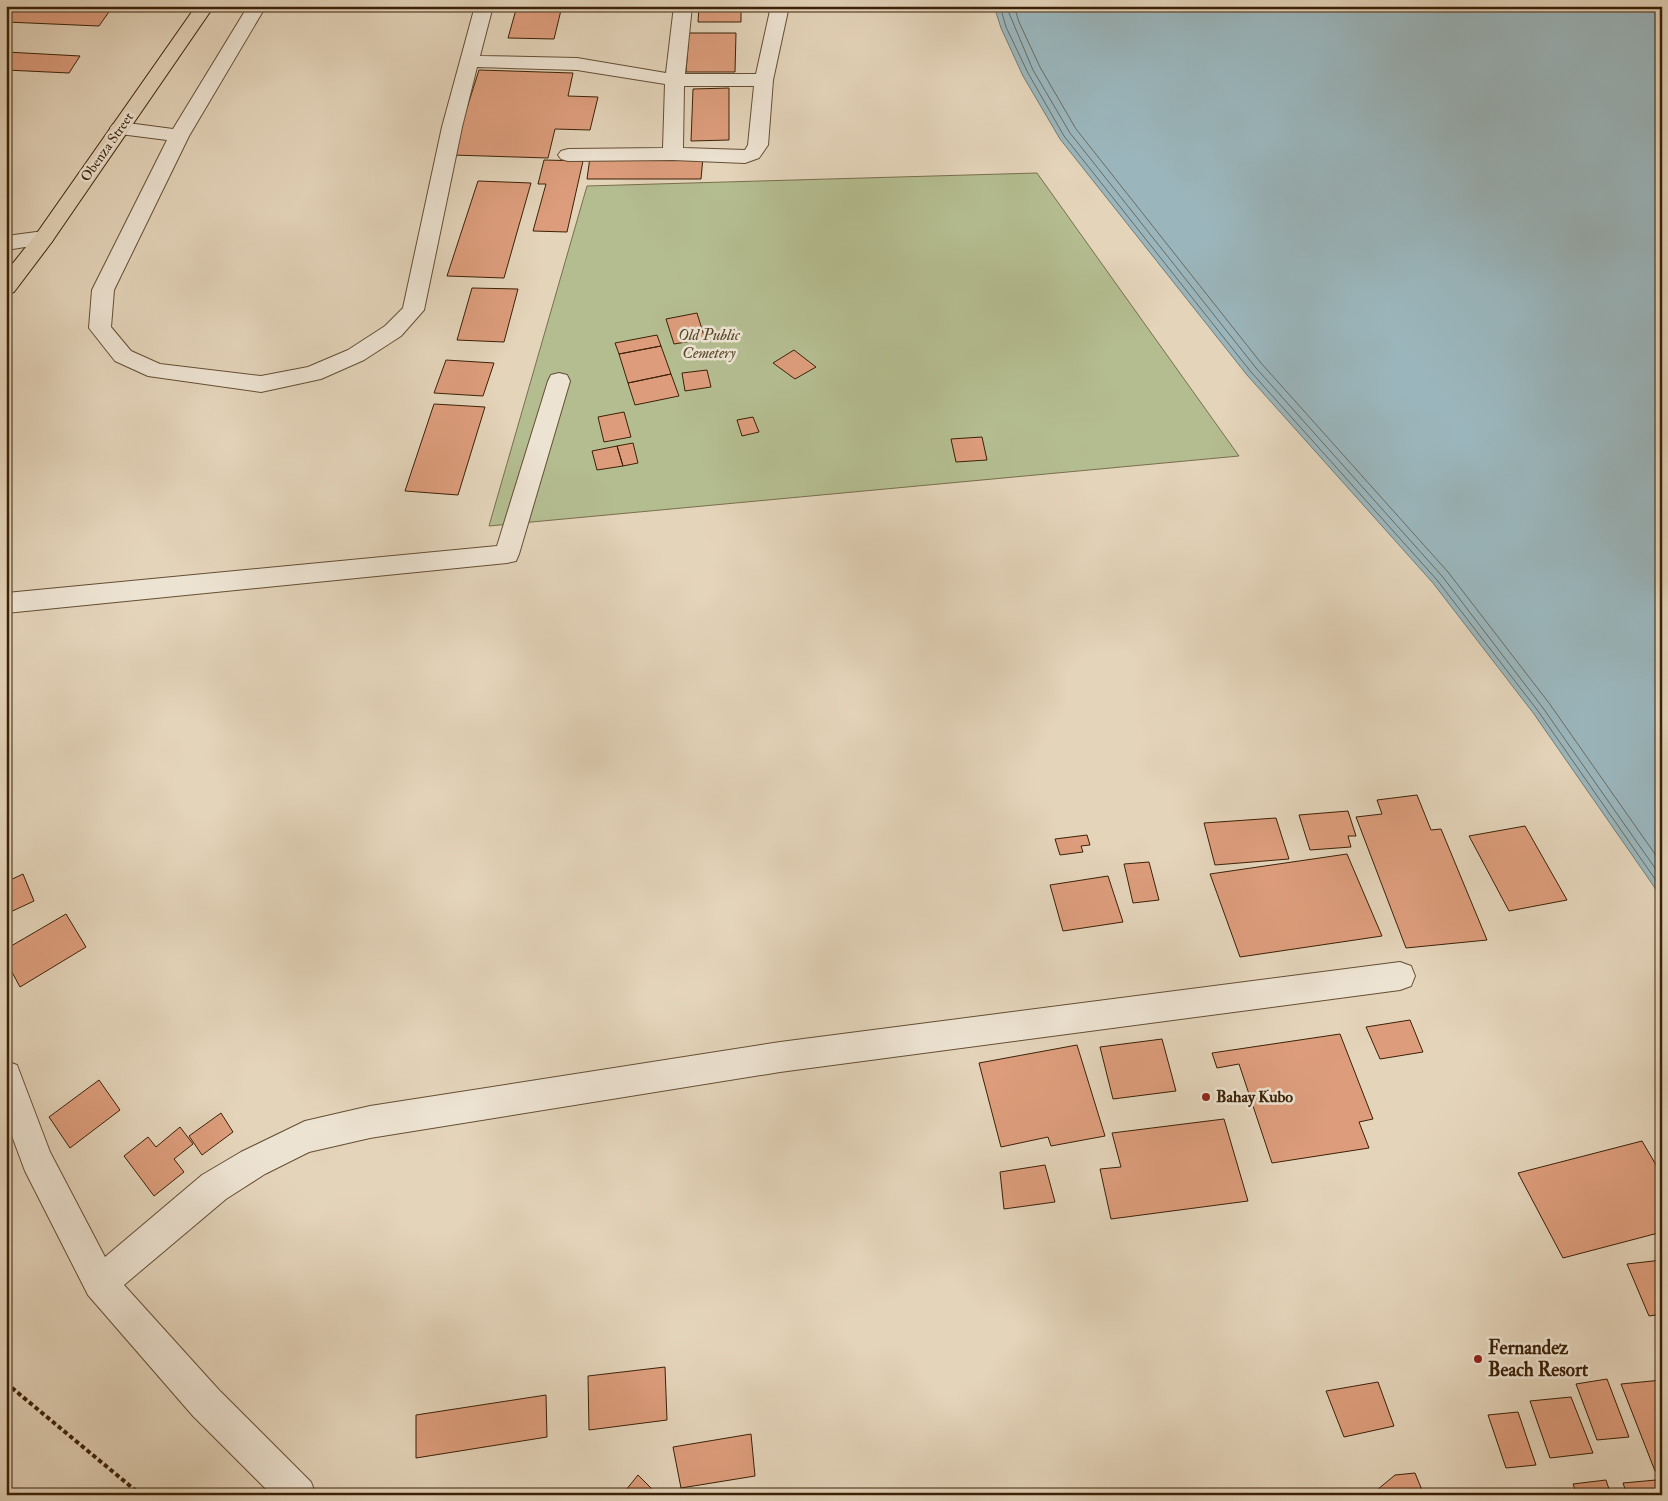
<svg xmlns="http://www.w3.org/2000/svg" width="1668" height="1501" viewBox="0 0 1668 1501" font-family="'IM FELL Double Pica',serif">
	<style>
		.green { fill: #b4bd90; stroke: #786f4c }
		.water { fill: #9ab5bb; stroke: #747a73 }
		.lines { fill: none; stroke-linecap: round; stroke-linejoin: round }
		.shore { stroke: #6a6b61; stroke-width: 1 }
		.building { fill: #dd9d7c; stroke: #3b2107 }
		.minor-casing { stroke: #654e34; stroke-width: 2 }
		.major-casing { stroke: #3b2107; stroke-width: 2 }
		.path { stroke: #3b2107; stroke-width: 4; stroke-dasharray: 4.5 3; stroke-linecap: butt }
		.minor { fill: #ede3d2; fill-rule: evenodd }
		.major { fill: #e4d4ba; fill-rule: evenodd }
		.poi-dot { fill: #8f2418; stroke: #ede3d2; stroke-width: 2 }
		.labels { text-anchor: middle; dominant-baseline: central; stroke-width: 5; stroke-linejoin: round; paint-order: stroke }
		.far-street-label { font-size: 14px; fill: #3b2107; stroke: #ede3d2 }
		.park-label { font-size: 16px; font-style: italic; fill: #594829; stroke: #ede3d2 }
		.poi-label { font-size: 16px; font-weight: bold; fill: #3b2107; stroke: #ede3d2; text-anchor: start }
		.near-poi-label { font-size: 19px; font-weight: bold; fill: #3b2107; stroke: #ede3d2; text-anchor: start }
	</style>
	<rect width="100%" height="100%" fill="#e4d4ba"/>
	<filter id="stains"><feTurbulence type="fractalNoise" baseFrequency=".004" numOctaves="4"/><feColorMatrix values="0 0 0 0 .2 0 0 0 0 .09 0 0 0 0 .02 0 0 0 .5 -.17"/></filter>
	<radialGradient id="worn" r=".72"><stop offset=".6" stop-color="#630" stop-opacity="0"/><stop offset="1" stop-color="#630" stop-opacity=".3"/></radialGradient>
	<path class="green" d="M1037,173l202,283 -750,70 98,-340z"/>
	<path class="water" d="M994,6h668v892l-128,-184 -101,-131 -186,-208 -187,-236 -37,-63 -22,-48z"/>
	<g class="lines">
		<path class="shore" d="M1000,6l6,21 22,46 36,63 187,236 186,208 101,131 124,178
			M1006,6l27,64 37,63 186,235 186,208 101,132 119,170
			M1014,6l5,16 21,45 36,62 185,234 187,209 101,131 113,161"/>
	</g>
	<path class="building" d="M6,6h51l54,3 -12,17 -93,-4z
		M517,6h45l-8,33 -46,-1z
		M699,6h42v16h-43z
		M689,33h47l-1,39h-49z
		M6,52l74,4 -11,17 -63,-3z
		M479,70l94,3 -5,23 30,1 -8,33 -35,-1 -7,29 -96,-3z
		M729,88v52l-38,1 2,-52z
		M590,157h113l-2,22h-114z
		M544,160l39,1 -16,71 -34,-1 13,-47h-8z
		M478,181l53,2 -27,95 -57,-2z
		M472,288l46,1 -14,53 -47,-2z
		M697,313l8,26 -31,5 -8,-25z
		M657,335l4,11 -42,8 -4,-11z
		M661,346l10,28 -43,9 -9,-29z
		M794,350l22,17 -21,12 -22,-16z
		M446,360l48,3 -11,33 -49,-3z
		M707,370l4,17 -26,4 -3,-18z
		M671,374l8,22 -44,9 -7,-22z
		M434,404l51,3 -27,88 -53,-4z
		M624,412l7,25 -27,5 -6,-25z
		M753,417l6,15 -17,4 -5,-16z
		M982,437l5,23 -31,2 -5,-23z
		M633,443l5,20 -15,3 -6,-20z
		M617,446l6,20 -26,4 -5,-19z
		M1417,795l14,35 10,-1 46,111 -81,8 -50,-131 26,-3 -5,-14z
		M1348,811l8,25h-8l3,11 -41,3 -11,-35z
		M1276,818l13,41 -74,6 -11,-42z
		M1525,826l42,74 -58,11 -40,-75z
		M1087,835l3,10 -9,1 2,6 -23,3 -5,-16z
		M1347,854l35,82 -142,21 -30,-83z
		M1149,862l10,38 -26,3 -9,-39z
		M23,874l11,27 -28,13v-32z
		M1108,876l15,46 -60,9 -13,-46z
		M66,914l20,33 -66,40 -14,-26v-12z
		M1410,1020l13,32 -43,7 -14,-32z
		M1340,1034l33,85 -14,3 10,26 -97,15 -33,-99 -22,4 -5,-15z
		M1162,1039l14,52 -63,8 -13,-52z
		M1077,1045l28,91 -54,10 -3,-9 -47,10 -22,-84z
		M99,1080l21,30 -50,38 -21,-31z
		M221,1113l12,19 -31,23 -13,-19z
		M1224,1119l24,82 -137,18 -11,-50 21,-2 -9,-34z
		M180,1127l13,17 -19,15 10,13 -30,24 -30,-40 24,-19 8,10z
		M1642,1141l20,34v57l-99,26 -45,-85z
		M1045,1165l10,37 -51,7 -4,-37z
		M1662,1260v54l-13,2 -22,-52z
		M665,1367l2,53 -78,10 -1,-54z
		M1607,1379l22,58 -32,3 -21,-56z
		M1662,1380v90l-7,1 -34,-87z
		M1378,1382l16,44 -50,11 -18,-46z
		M546,1395l1,42 -131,21v-43z
		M1571,1397l22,56 -43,5 -20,-57z
		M1518,1412l18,53 -30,3 -18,-53z
		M751,1434l4,42 -74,12 -8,-41z
		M1415,1473l9,22h-53l24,-20z
		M638,1475l20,20h-36z
		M1606,1480l5,15h-34l-4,-11z
		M1656,1480l5,15h-34l-4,-12z"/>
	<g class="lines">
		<defs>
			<path id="minor" d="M248,6h18l-77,130 -75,154 -3,37 20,24 29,13 101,12 47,-9 40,-17 37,-24 18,-18 39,-181 33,-121h18l-13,50 97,2 89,15 8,-67h18l-7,68h71l15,-68h18l-16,74 -5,65 -9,13 -14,5 -72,-3 -105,1 -7,-2 -3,-4 3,-4 7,-2 95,-1 2,-64 -88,-14 -100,-3 -15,60 -38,183 -23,26 -37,24 -43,19 -60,13 -113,-16 -33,-15 -26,-33 3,-38 75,-150 -47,-6 -7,-2 -3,-4 3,-4 7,-2 53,7zM684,86h70l-6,59 -3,5 -62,-2z
				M44,231l7,2 3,5 -3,5 -45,7v-14z
				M559,373l8,2 3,6 -51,173 -3,7 -9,2 -501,50v-20l491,-47 51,-165 3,-6z
				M1400,962l11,4 4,10 -4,10 -11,4 -620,82 -410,66 -61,14 -44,22 -39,25 -102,86 95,105 92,92 5,13h-44l-79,-79 -105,-121 -63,-124 -19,-51v-59l11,4 33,87 55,105 97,-82 39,-23 64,-31 65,-15 410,-64z"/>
			<path id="major" d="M196,6h18l-163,237 -37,49 -8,2v-22l31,-39z"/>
		</defs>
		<use href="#minor" class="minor-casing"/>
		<use href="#major" class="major-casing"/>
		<path class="path" d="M6,1383l135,112"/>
		<use href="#minor" class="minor"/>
		<use href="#major" class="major"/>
	</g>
	<g class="poi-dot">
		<circle cx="1206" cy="1097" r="5"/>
		<circle cx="1478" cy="1359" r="5"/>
	</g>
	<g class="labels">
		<g class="far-street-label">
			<text transform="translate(107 147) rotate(-55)">Obenza Street</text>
		</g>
		<g class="park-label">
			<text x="709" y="335">Old Public<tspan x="709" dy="18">Cemetery</tspan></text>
		</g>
		<g class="poi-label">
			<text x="1216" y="1097">Bahay Kubo</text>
		</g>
		<g class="near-poi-label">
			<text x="1488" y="1348">Fernandez<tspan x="1488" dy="22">Beach Resort</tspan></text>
		</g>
	</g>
	<rect width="1668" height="1501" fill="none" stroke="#e4d4ba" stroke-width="25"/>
	<rect x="8" y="8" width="1653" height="1486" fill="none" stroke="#3b2107" stroke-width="2.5"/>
	<rect x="12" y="12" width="1643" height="1476" fill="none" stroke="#3b2107"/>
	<rect width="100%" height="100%" filter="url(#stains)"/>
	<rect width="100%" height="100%" fill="url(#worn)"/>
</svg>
